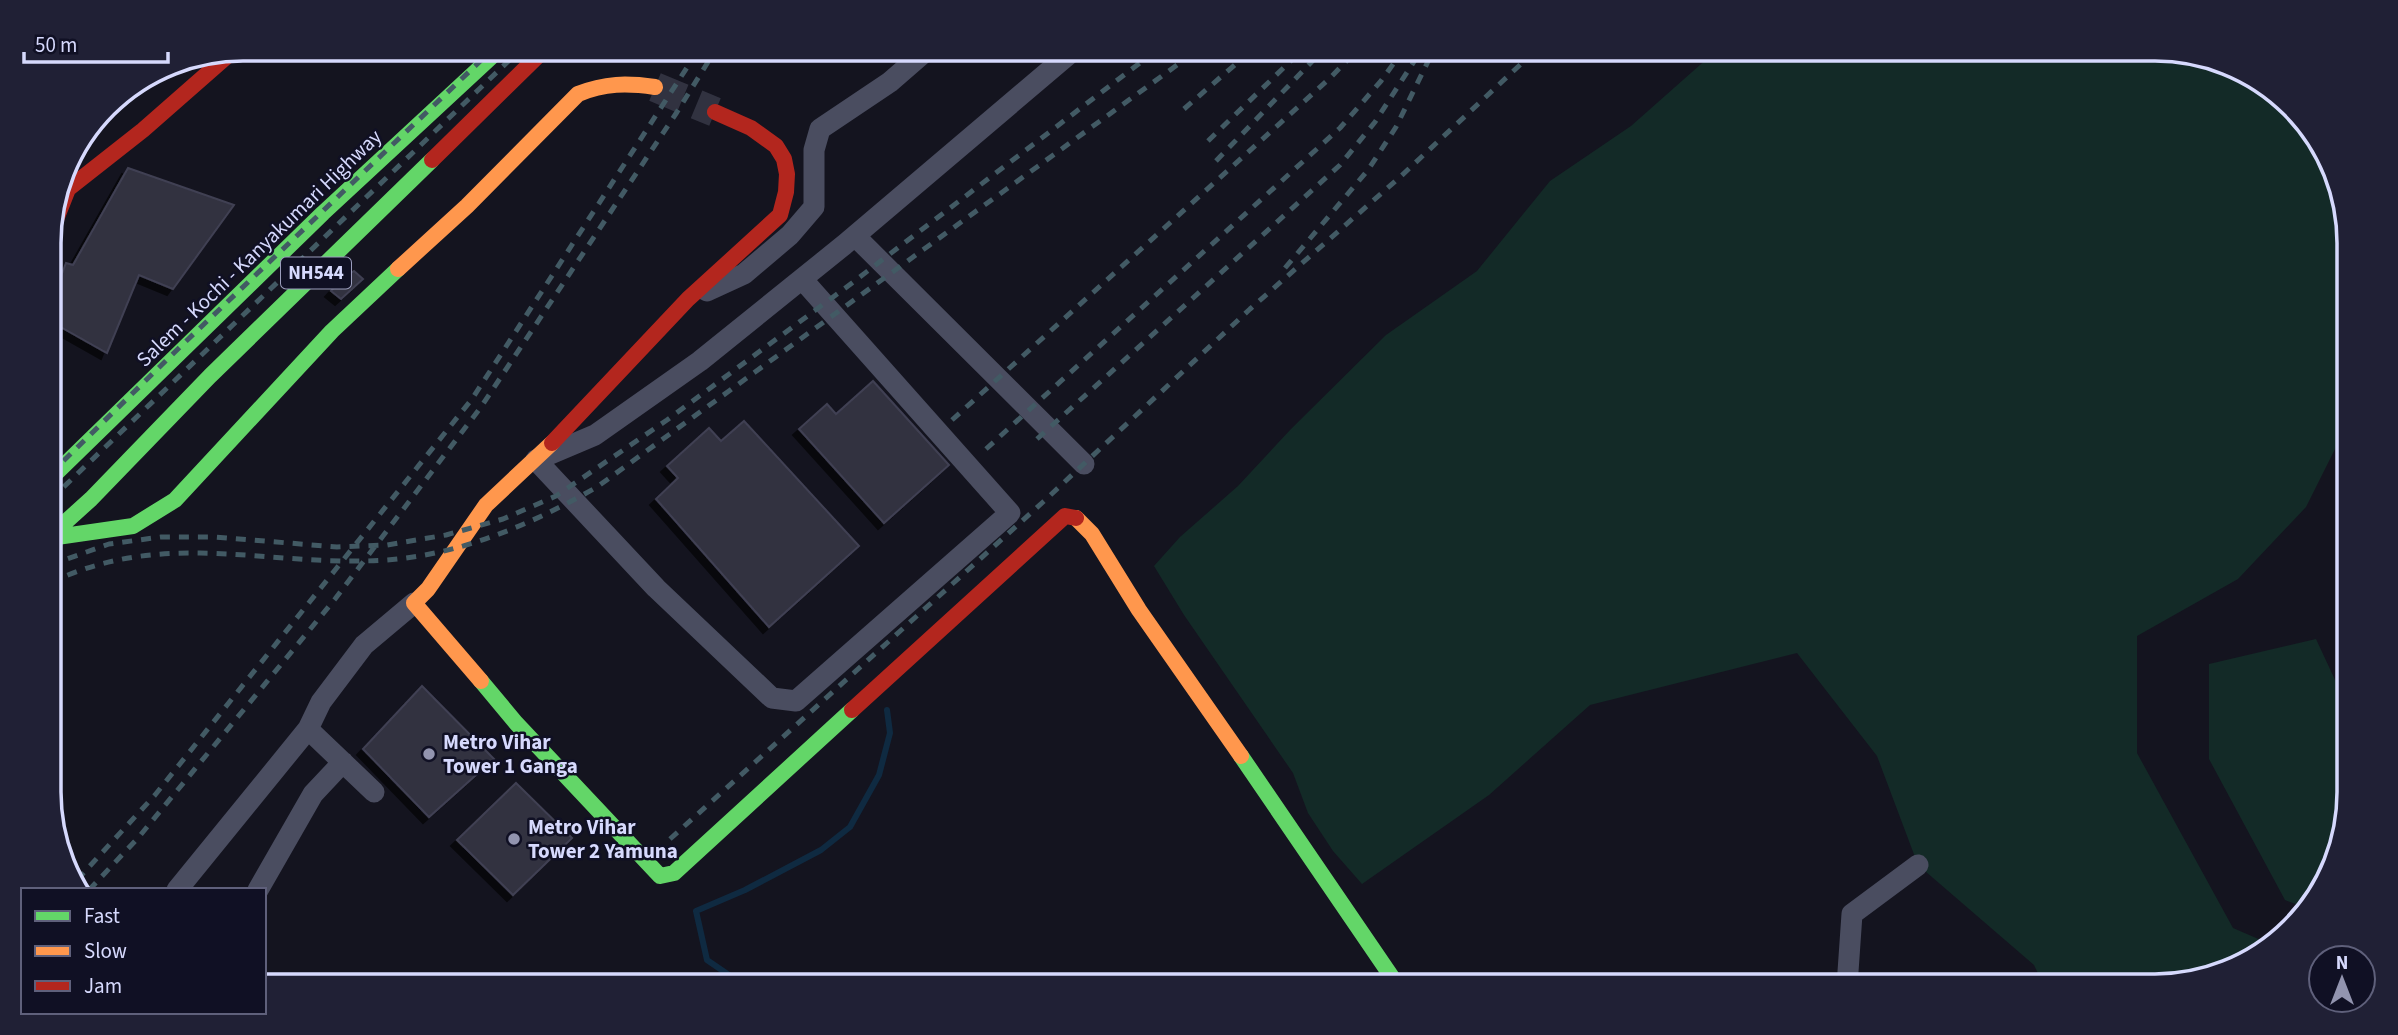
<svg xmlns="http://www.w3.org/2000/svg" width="2398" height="1035" viewBox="0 0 2398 1035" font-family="'Source Sans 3',sans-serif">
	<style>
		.green { fill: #132a27 }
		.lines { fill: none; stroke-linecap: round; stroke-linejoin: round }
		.stream { stroke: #0f2a41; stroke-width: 6 }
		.building { fill: #323241; stroke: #404053; stroke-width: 2; filter: url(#shadow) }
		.secondary-tunnel { stroke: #313240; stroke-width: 30; stroke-dasharray: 30 15; stroke-linecap: butt }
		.street { stroke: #4a4d60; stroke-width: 21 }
		.fast { stroke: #63d668; stroke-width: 16 }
		.slow { stroke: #ff974d; stroke-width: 16 }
		.jam { stroke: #b3261e; stroke-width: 16 }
		.rail { stroke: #425a64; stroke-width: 5; stroke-dasharray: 10 9; stroke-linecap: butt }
		.poi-dot { fill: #9294af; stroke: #101024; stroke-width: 2.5 }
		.labels { text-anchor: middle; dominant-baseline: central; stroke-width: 5; stroke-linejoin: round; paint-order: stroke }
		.shield { fill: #101024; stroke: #9b9dbc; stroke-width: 2 }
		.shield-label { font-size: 19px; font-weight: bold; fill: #d6d9fd }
		.street-label { font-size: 21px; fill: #d6d9fd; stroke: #101024 }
		.poi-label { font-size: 21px; font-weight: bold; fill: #d6d9fd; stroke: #101024; text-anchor: start }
		.rim { fill: none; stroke: #d6d9fd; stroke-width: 3.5 }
	</style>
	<defs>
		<filter id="shadow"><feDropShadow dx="-6" dy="6" stdDeviation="0" flood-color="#0009"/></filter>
	</defs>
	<rect width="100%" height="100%" fill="#14141f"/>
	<path class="green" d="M1718,49h436l74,15 81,61 38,93 1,205 -42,84 -68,72 -101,57v117l96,175 37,16 -7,9 -96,33h-123l-10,-21 -116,-100 -41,-109 -80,-103 -207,52 -101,90 -127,89 -29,-33 -25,-38 -15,-40 -109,-158 -30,-49 26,-29 58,-51 53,-57 95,-94 91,-64 73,-90 81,-55z
		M2316,639l33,71v82l-15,73 -33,41 -16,-6 -76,-141v-95z"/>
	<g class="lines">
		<path class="stream" d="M745,986l-38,-26 -11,-49 49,-21 76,-40 29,-23 29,-52 11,-42 -3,-23"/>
	</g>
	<path class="building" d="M128,168l106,37 -61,84 -34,-14 -32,78 -57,-32v-16l16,-42 7,2z
		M354,271l9,8 -22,20 -10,-8 11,-12z
		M873,381l76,84 -65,58 -85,-94 28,-25 9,10z
		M744,421l115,125 -90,81 -113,-128 22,-21 -11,-12 42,-38 12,13z
		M422,686l72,73 -65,58 -66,-68z
		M516,783l56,55 -59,57 -56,-55z"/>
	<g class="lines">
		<path class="secondary-tunnel" d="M655,87l60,25"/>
		<path class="street" d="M855,236l229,228
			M802,279l208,234 -214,188 -24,-3 -116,-110 -120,-128 59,-25 105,-74 144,-116 231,-196
			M707,291l37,-17 46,-39 24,-28v-57l6,-21 70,-47 38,-33
			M374,792l-66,-63 13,-27 43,-57 50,-42
			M177,890l131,-161
			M258,890l55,-96 30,-32
			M1847,986l5,-72 66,-49"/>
		<path class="fast" d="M50,479l273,-266 177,-164
			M50,536l41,-37 119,-123 222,-216
			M50,538l83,-12 42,-26 157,-169 66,-62
			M481,681l35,42 144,153 14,-3 178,-163
			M1241,756l157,230"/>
		<path class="slow" d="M398,269l69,-63 111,-112c27,-11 49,-11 77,-7
			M1076,518l16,16 47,76 102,146
			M481,681l-67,-78 14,-14 58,-84 66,-62"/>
		<path class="jam" d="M432,160l113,-111
			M49,237l19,-48 75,-59 90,-79
			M552,443l136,-144 92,-84 6,-23 1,-18 -3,-15 -8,-13 -25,-18 -36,-16
			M852,710l213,-194 11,2"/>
		<path class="rail" d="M1184,109l69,-60
			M1208,141l95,-92
			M1216,161l108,-112
			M1285,268l83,-98 28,-43 38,-78
			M952,420l378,-342 28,-29
			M1037,439l303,-274 35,-43 47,-73
			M986,449l354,-321 41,-47 23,-32
			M50,474l130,-127 313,-298
			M50,500l471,-451
			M50,565l59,-21 52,-7h54l122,10 50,-2 59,-10 57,-16 53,-23 111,-76 181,-134 310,-237
			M50,583c117,-56 217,-15 337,-23 76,-6 145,-36 210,-73l602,-438
			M670,839l373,-337 207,-193 150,-132 137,-128
			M77,880l78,-85 317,-396 227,-350
			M89,890l49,-52 197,-239 146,-192 196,-295 39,-63"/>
	</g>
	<g class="poi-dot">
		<circle cx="429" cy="754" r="7"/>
		<circle cx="514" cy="839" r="7"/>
	</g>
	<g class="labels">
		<rect class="shield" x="281" y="257.5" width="70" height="31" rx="5"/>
		<g class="shield-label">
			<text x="316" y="273">NH544</text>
		</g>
		<g class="street-label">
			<text transform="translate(259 248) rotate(-44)">Salem - Kochi - Kanyakumari Highway</text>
		</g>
		<g class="poi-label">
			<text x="443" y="742">Metro Vihar<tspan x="443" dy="24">Tower 1 Ganga</tspan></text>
			<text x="528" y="827">Metro Vihar<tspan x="528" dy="24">Tower 2 Yamuna</tspan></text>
		</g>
	</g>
	<path d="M0 0H2398V1035H0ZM243 61H2155A182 182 0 0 1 2337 243V792A182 182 0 0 1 2155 974H243A182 182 0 0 1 61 792V243A182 182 0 0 1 243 61Z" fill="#202035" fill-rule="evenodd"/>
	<path class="rim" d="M243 61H2155A182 182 0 0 1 2337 243V792A182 182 0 0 1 2155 974H243A182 182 0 0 1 61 792V243A182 182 0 0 1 243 61Z"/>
	<rect x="21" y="888" width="245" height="126" fill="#101024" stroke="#5f607b" stroke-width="2"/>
	<rect x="35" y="911" width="35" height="10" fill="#63d668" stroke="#5f607b" stroke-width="2"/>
	<text x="84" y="923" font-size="21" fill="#d6d9fd">Fast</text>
	<rect x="35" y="946" width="35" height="10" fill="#ff974d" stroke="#5f607b" stroke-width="2"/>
	<text x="84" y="958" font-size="21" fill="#d6d9fd">Slow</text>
	<rect x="35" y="981" width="35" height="10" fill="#b3261e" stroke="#5f607b" stroke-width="2"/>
	<text x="84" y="993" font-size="21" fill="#d6d9fd">Jam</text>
	<g transform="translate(2342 979)"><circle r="33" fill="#101024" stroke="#5f607b" stroke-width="2"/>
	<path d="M0-5L12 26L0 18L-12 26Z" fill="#9294af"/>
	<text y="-10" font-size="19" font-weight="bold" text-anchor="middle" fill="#d6d9fd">N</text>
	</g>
	<path d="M24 52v10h144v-10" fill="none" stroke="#d6d9fd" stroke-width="3.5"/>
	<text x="35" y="52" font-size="21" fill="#d6d9fd" stroke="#101024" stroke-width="5" paint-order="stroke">50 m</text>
</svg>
